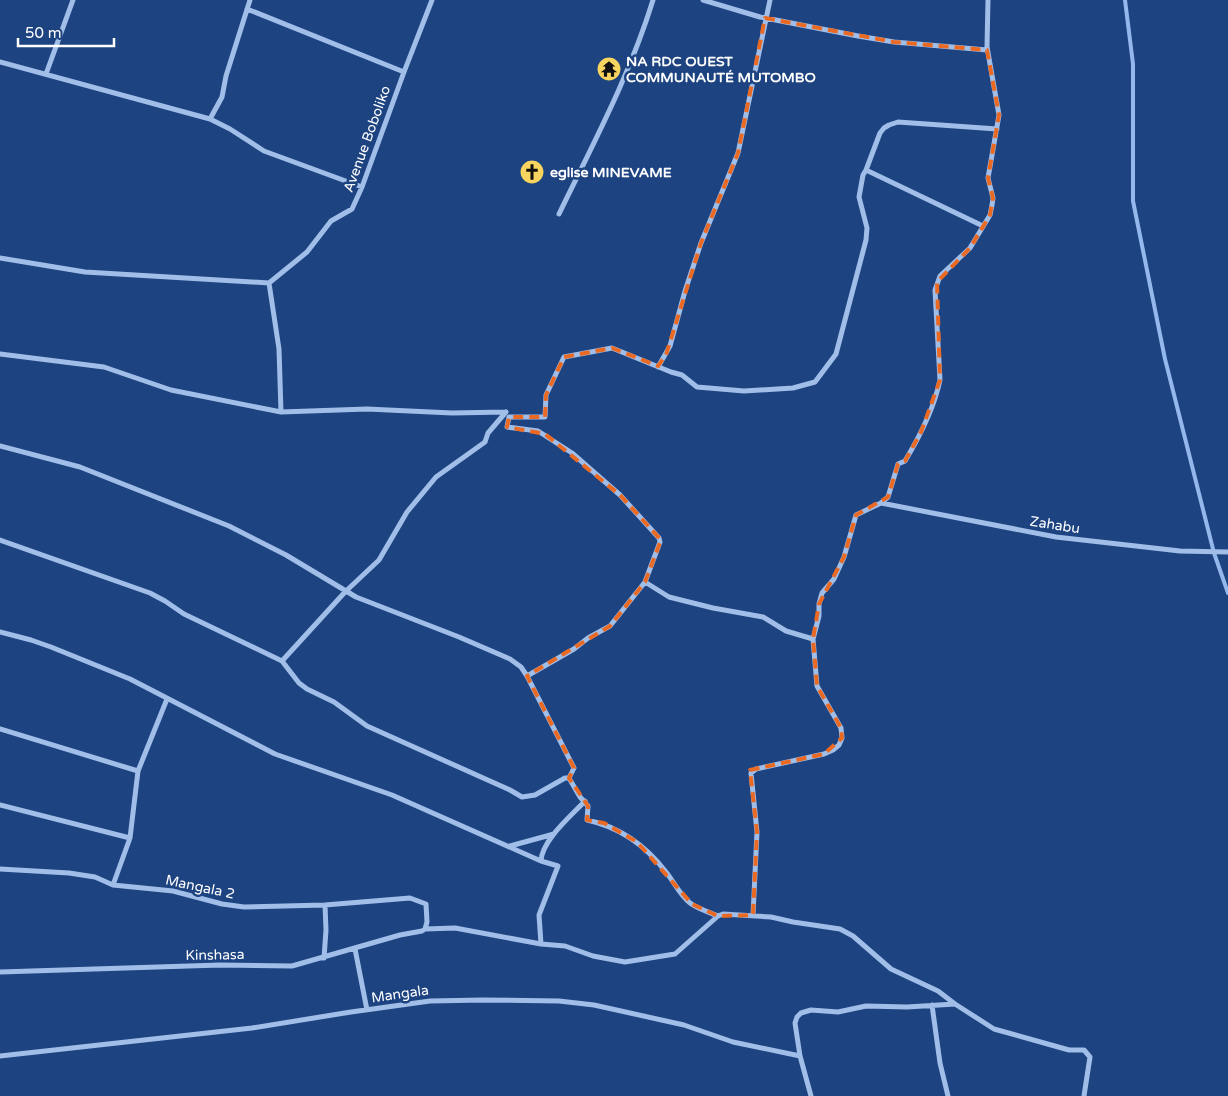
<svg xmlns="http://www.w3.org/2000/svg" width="1228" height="1096" viewBox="0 0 1228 1096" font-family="'Varela Round',sans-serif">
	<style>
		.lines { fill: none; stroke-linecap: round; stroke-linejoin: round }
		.stream { stroke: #94b8eb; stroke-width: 4 }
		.minor { stroke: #a1bee9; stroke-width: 5 }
		.marked { fill: none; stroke: #ea6a24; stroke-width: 4; stroke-dasharray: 10 6; stroke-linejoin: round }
		.labels { text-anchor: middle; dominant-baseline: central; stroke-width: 5; stroke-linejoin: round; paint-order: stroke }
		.poi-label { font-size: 14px; font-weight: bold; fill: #fff; stroke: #1d4381; text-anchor: start }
		.street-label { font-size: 14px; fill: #fff; stroke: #1d4381 }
	</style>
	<rect width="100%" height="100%" fill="#1d4381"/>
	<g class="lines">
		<path class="stream" d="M1125,0l8,64v137l32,158 49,194 14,40"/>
		<path class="minor" d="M703,0l57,17 98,19 36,6 93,8
			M247,9l157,63
			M0,62l210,57 20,10 34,22 98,36
			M46,74l27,-74
			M210,119l12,-22 4,-21 24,-76
			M866,170l117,56
			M559,214c34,-70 71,-139 94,-214
			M0,258l85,14 184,11
			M269,283l38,-31 24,-31 21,-12 10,-22 42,-115 28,-72
			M269,283l10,66 2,63
			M0,354l104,13 67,23 110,22 86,-3 85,4 54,-1
			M658,367l12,-21 15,-55 16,-48 37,-90 32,-153
			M0,446l80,21 149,59 57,29 70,42 103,40 51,22 11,8 6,9 47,92 -5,10h-4l-30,17 -13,2 -12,-7 -143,-64 -33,-24 -27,-13 -8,-6 -17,-22 -98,-47 -19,-13 -15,-8 -150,-53
			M881,503l175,34 124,14 48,1
			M645,582l24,15 44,11 50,9 23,14 27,8
			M0,632l31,8 20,7 79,32 145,75 117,41 149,66
			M282,661l63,-69 34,-32 28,-48 29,-35 49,-35 3,-9 18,-21
			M527,676l47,-27 14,-11 22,-12 35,-44 15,-40 -1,-4 -39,-43 -48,-42 -34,-22 -31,-4 2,-10h36l1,-22 18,-38 48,-9 59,24 11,3 15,12 47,4 49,-3 22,-6 21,-28 30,-114 1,-12 -8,-31 4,-22 3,-5 14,-37 4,-5 5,-3 9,-3 99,7
			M0,729l138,42
			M569,778l11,19 8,9 -1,14c33,7 59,26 79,52 8,10 14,23 24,31 8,6 19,9 28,13
			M0,805l130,33
			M510,846l44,-12
			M0,869l69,4 26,4 18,8 60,6 49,13 22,3 81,-2 85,-7 16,6 1,18 -2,7
			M113,885l17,-47 8,-67 29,-72
			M753,915l4,-83 -6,-59 5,-4 68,-15 9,-4 6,-5 3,-7 -1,-10 -24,-42 -4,-47 6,-23v-12l3,-11 12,-14 10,-22 12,-42 25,-12 7,-6 10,-33 7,-3c15,-25 29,-52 35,-81l-5,-90 5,-14 30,-28 20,-33 2,-10 1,-7 -5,-20 11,-63 -12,-68 1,-47
			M541,944l-2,-29 19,-49 -17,-5c1,-21 30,-45 44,-60
			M355,949l12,61
			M324,958l2,-28 -1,-25
			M0,972l220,-7 72,1 108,-31 22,-4 3,-2 30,-1 86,16 24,2 28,10 32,6 50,-8 43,-38 5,-2 48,3 22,5 47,7 13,7 38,33 47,22 17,13 39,25 75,21h15l6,7 -6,39
			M932,1005l8,58 8,33
			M0,1056l252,-28 99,-16 79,-11 53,-1 76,1 35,4 90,20 49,17 67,14
			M811,1096l-11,-40 -5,-33 2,-6 4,-4 10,-3 27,2 28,-6 41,1 48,-3"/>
	</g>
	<path class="marked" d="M765,18l129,24 93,8 12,65 -11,63 5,20 -3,17 -20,33 -33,34 3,98 -19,52 -16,29 -7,3 -10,33 -32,18 -12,42 -25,47 -6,35 4,47 24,42 1,10 -18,16 -74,16 7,62 -4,83 -35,1 -26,-12 -55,-62 -33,-19 -17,-3 1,-14 -19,-28 5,-10 -47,-92 83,-50 35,-44 16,-42 -41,-45 -75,-61 -38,-7 2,-10h36l1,-22 18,-38 48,-9 46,18 8,-11 35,-112 37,-90z"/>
	<defs>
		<symbol id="temple-disc" viewBox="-11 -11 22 22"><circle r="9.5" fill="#f9d55f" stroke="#1d4381"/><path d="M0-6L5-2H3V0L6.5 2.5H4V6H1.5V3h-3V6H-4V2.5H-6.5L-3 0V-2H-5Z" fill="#111"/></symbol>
		<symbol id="church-disc" viewBox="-11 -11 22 22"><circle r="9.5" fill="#f9d55f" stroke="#1d4381"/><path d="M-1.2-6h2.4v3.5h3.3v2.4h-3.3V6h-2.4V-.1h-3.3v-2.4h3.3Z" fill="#111"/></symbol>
	</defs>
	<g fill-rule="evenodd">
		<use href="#temple-disc" x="595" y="55" width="28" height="28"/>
		<use href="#church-disc" x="518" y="158" width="28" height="28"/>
	</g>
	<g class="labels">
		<g class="poi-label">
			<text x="626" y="61">NA RDC OUEST<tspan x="626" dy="16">COMMUNAUTÉ MUTOMBO</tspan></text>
			<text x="550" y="172">eglise MINEVAME</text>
		</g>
		<g class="street-label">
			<text transform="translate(367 139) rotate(-70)">Avenue Boboliko</text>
			<text transform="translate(1055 525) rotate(9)">Zahabu</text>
			<text transform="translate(200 887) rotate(12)">Mangala 2</text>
			<text transform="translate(215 955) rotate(-1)">Kinshasa</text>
			<text transform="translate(400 994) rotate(-8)">Mangala</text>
		</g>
	</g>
	<path d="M18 38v8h96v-8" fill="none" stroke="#ffffff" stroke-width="2.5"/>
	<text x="25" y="38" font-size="15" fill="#ffffff" stroke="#1d4381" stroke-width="4" paint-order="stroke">50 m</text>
</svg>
